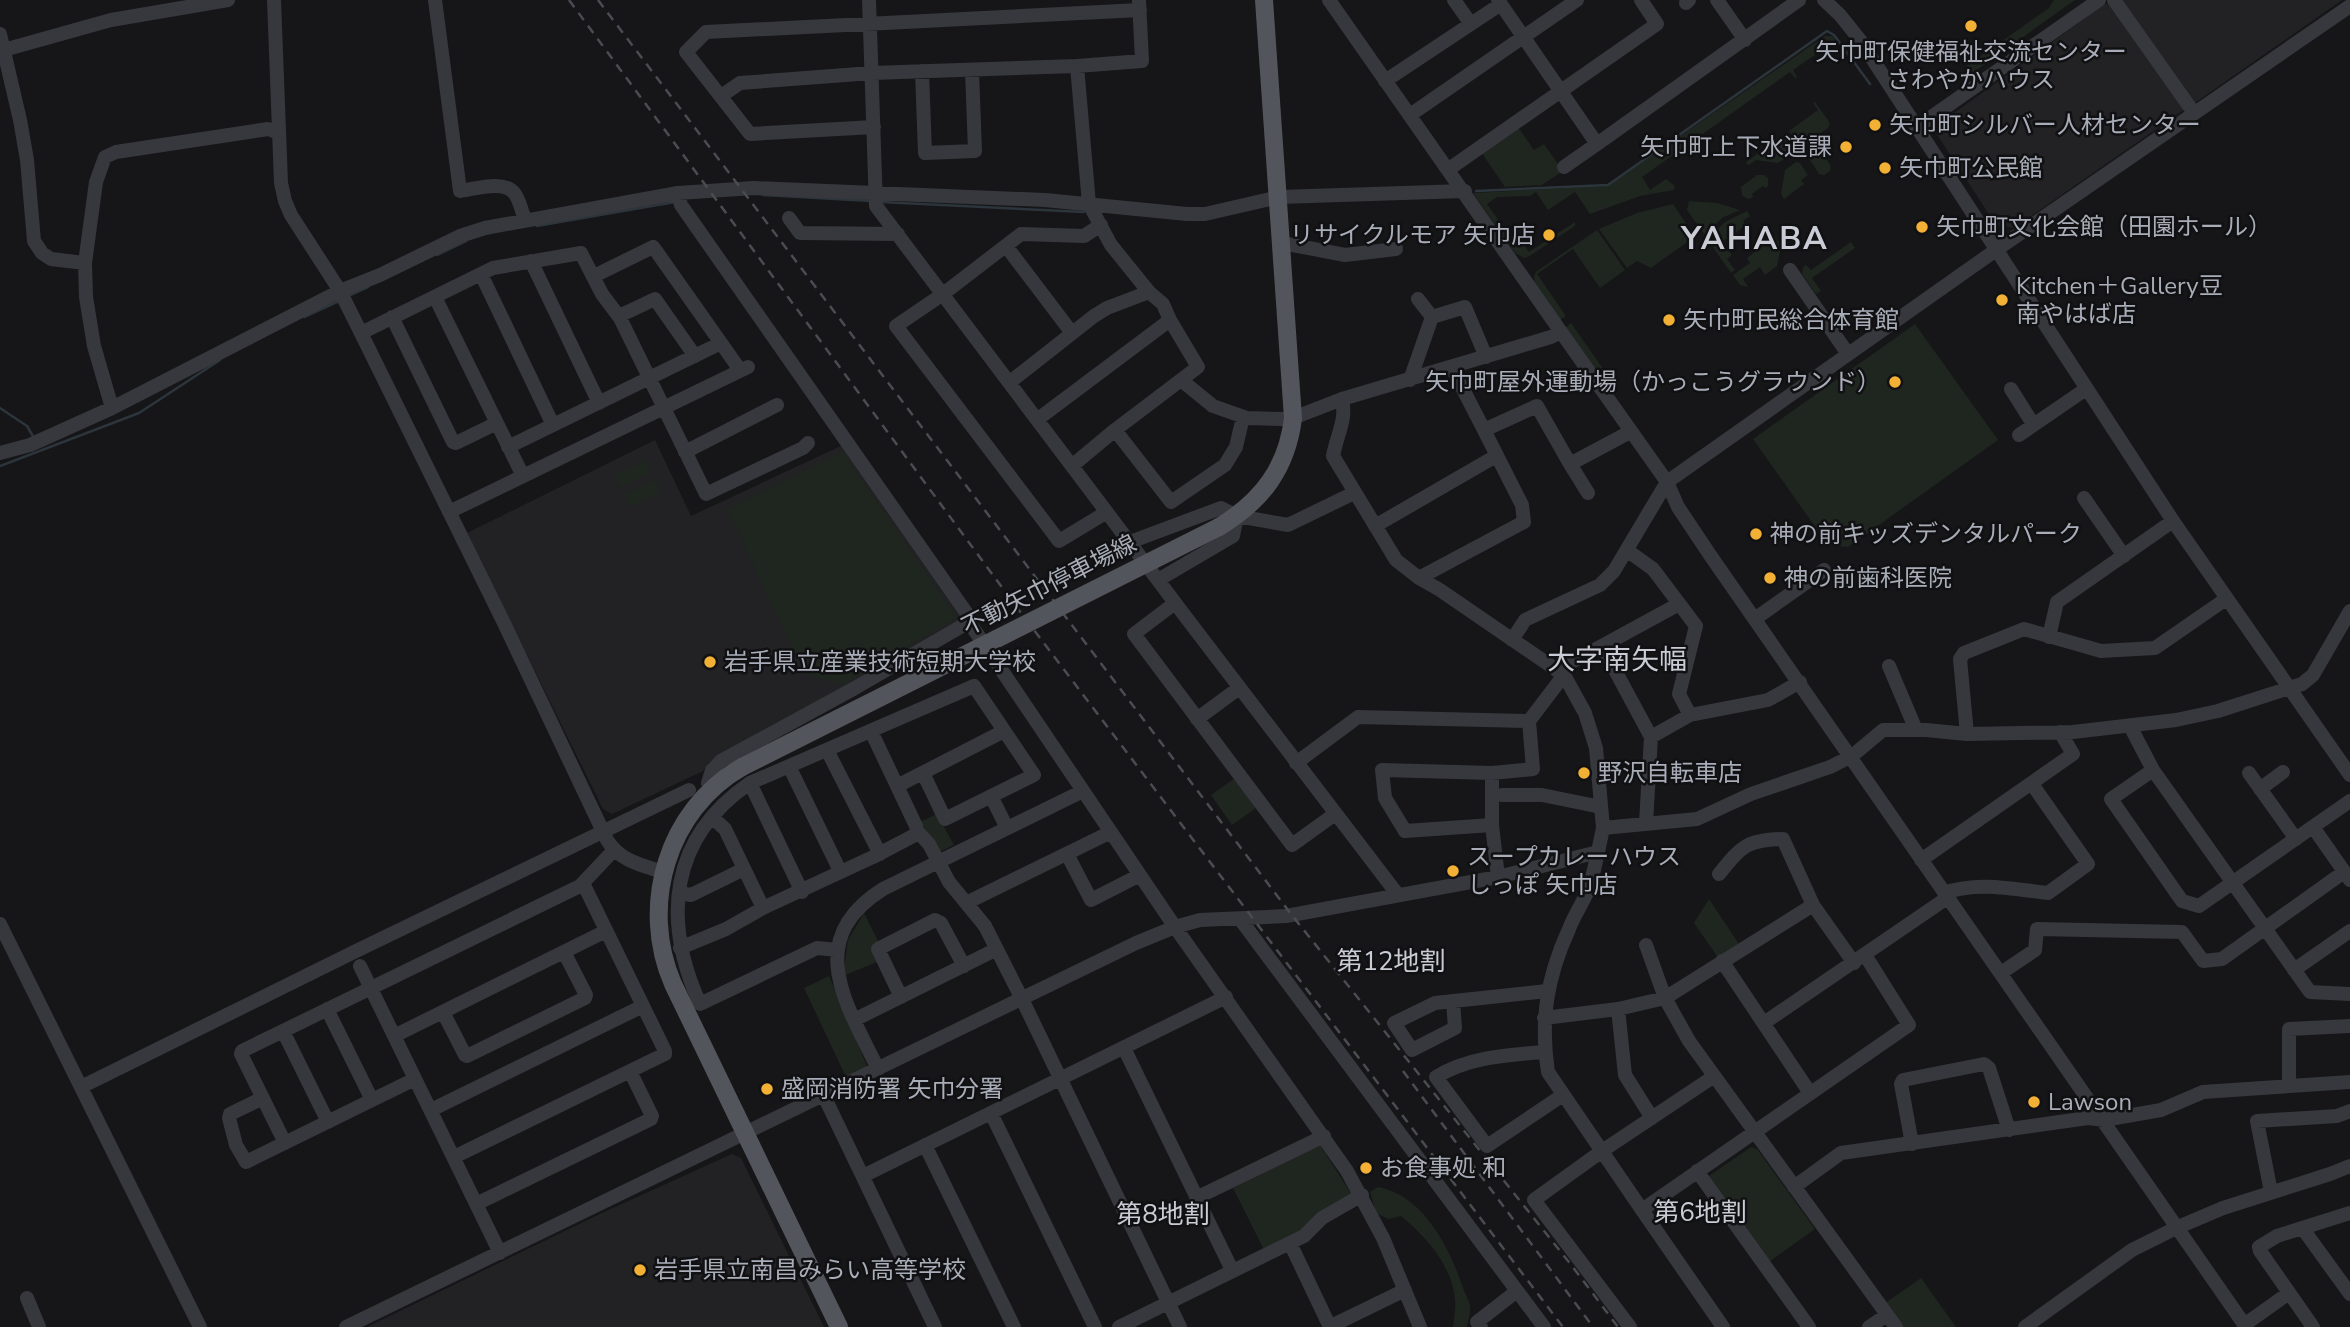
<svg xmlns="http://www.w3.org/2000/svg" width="2350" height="1327" viewBox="0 0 2350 1327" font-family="'Nunito Sans','Noto Sans JP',sans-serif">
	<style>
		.built { fill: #222225 }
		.green { fill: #1e261f }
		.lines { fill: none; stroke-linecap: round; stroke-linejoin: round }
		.stream { stroke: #2c353c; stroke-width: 2.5 }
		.minor { stroke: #37383d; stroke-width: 14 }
		.major { stroke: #53555c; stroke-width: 18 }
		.rail { stroke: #4a4c52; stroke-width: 2.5; stroke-dasharray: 9 7; stroke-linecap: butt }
		.major-bridge { stroke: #53555c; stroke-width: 18 }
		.poi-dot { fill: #f2b134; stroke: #111113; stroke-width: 2.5 }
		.labels { text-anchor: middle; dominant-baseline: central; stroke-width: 5; stroke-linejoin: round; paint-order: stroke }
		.poi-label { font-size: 24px; fill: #a8adb8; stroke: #111113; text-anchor: start }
		.street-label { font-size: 24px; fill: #a8adb8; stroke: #111113 }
		.neighbourhood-label { font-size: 26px; fill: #c9ccd4; stroke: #111113 }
		.quarter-label { font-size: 28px; fill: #c9ccd4; stroke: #111113 }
		.district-label { font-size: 32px; font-weight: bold; letter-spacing: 2px; fill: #c9ccd4; stroke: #111113 }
	</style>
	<rect width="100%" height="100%" fill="#161618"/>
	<path class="built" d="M2117,0h225l-150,105z
		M2105,4h6l74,105 -171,119 -18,-3 -60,-92 3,-9z
		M655,440l36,76 152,-71 121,175 -255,142 -6,9 -91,43 -9,-5 -136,-276z
		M732,1154l9,4 83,169h-457l233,-113z"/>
	<path class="green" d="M2054,0h21l-104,74 -6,-7 84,-59z
		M1825,36h8l2,5 -42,29 4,7 -2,1 -5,-6 -148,105 8,13 16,-11 9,7 -1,4 -34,6 -50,18 -15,-22 -27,18 -12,-18 -6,4 -33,1 -10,7 31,44 5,-4 6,8 46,-30v4l-47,31 -4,1 -9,-5 -42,-60 135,-7z
		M1815,102l15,21 -2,5 -28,20 -11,-17 29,-21 -5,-7z
		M1518,127l16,23 10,-6 19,27 -21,14 -37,2 -24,-35z
		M1787,133l11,16 -20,14 -22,-3 -7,5 -3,-1 1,-3z
		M1815,149l5,1 11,16 -1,5 -6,4 -5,-1 -11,-17 1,-4z
		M1796,162l4,1 8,12 -7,5 3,4 -20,15 -3,-5 4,-24z
		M1757,175h7l4,3v8l-2,2 -3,-2 -11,8 1,3c-4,3 -7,2 -11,-2l-1,-8z
		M1689,201l28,2 23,7 -18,8 -17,17 -18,-25z
		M1673,204l19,28 -2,8 -39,28 -14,-7 -10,7 -28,-39 38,-16z
		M1747,211l3,5 -7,5 3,4 -24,17 10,13 -5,4 8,11 -4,3 -24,-34 18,-17z
		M1597,230l28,40 -25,18 -27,-39 -36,25 29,42 -6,4 -25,-36 -1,-9 3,-4z
		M1775,237l6,9 -4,20 -12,9 -5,-8 -17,12 5,8 -8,-2 -7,-10 17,-12 -3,-5z
		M1851,242l4,6 -43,30 9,13 -5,3 -14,-20 1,-7 3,-2 5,5z
		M1571,323l35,50 -6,4 -35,-49z
		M1915,324l83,116 -150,107 -20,-2 -75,-106z
		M843,452l114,166 -114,67 -39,-11 -77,-165z
		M646,460l6,12 -31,15 -6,-12z
		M656,479l5,13 -30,15 -6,-13z
		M1235,778l21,30 -24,17 -21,-30z
		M937,814l17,31 -15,7 -19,-30z
		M1709,899l30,45 -20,15 -25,-36z
		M864,913l15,30 -2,19 -34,14 5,-36z
		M829,976l38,90 -21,11 -42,-89z
		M1320,1145l32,50 -86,59 -33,-66z
		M1751,1147l6,2 58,80 -46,33 -60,-86z
		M1378,1187c45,8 71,60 84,98 2,7 7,14 8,21 1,6 -2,15 -3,21h-14c1,-9 3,-19 2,-28 -4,-35 -28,-61 -54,-83l-13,3 -12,-6 -6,-21z
		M1921,1278l35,49h-55l-17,-23z"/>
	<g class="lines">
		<path class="stream" d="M1476,191l132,-6 219,-154 7,4 36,49
			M763,195l108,6
			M881,202l203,10
			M537,226l138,-24
			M437,255l29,-14
			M348,296l20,-9
			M304,317l35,-16
			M0,408l27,18 7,12
			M0,466l139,-53 81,-53"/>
		<path class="minor" d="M274,0l7,183 4,18 6,14 49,76 21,42 142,288 104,219c13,21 34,25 56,32
			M435,0l25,191c15,-2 45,-12 55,3 5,7 7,18 10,26
			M869,0l7,206 309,410 213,279
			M1329,0l232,332
			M1454,0l17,24
			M1498,0l99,144 202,-144
			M1717,0l28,40
			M1824,0l16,15 20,25 313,481 177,254
			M2114,0l80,113
			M1686,3l3,-3
			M0,34l20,86 7,40 7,81 8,12 9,6 34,4
			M0,51l111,-31 117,-20
			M922,71l3,82 50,-2 -3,-81
			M1385,81l116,-77
			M721,96l19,-13 132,-10 205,-7 65,-5 -3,-61
			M1410,115l167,-115
			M874,127l-124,7 -64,-82 20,-20 434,-22
			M1917,127l182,-127
			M1564,167l33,-23
			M1449,169l208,-145 -16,-24
			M678,193l3,12 289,413 -1,4 206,305 172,244 36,67 37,89
			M789,218l11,15 98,1
			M1101,225l-17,11 -63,-2 -78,60 -47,32 163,215 48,-29
			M1282,243l63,12 51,-6
			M1006,246l66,87
			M531,261l68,142
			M1790,270l58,84
			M481,274l72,151
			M594,276l59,-29 1,1 86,122
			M435,297l88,179
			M1418,299l14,18 33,-10 21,50
			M619,316l36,-17 40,57
			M392,317l61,125 3,1 41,-20
			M361,333l132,-65 88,-15 21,41 18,24 86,176 97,-46 5,-5
			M1452,368l32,62
			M1181,380l32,26 34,12 35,1 11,-1 49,-19 209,-62 10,-5 106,150 11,25 32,48 536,772
			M1410,380l22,-63
			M1010,382l84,-66 13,-8 42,-16
			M2011,389l22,35
			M112,408l-18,-62 -8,-49 -1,-34 11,-81 9,-25 11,-5 152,-23 11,4
			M1038,419l132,-99
			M1115,430l56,72 54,-37 11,-18 7,-30
			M2019,435l67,-46
			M508,447l213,-104
			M685,452l92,-47
			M0,453l30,-8 82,-37 228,-117 40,-16 80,-39 25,-8 193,-35 75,-5 292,12 142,14h18l74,-17 186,-6
			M1570,464l18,29
			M1073,465l42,-35 83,-63 -28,-47 -7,-16 -14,-12 -38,-47 -22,-41 -12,-138
			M2084,498l40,58
			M449,512l299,-145
			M1375,526l121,-70
			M1130,542l91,-34 16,8 51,9 66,-32
			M1628,551l25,18 43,57 -17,68 11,21
			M1419,578l105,-56 -2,-17 -38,-75 53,-24 33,58 60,-32
			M1158,580l75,-44 4,-20
			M1175,603l-41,31 158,211 43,-31
			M1756,618l68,-48
			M2049,637l8,-35 116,-81
			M1512,640l13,-20 75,-35 14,-14 53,-89 329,-232 354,-244
			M1602,646l77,-42
			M1889,666l27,64
			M1556,670l46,-24 49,91 -5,86
			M1197,719l42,-31
			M2130,726l23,44 157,222 40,2
			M1967,734l-7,-75 4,-6 60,-24 77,22 54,-3 71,-49
			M1651,737l39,-22 78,-15 32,-18
			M827,750l53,104
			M1296,763l62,-46 171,4
			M789,766l51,105
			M2153,770l-42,29 71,102 17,5 151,-105
			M1492,773v52l6,52
			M2249,773l47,66
			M750,783l52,109
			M897,786l107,-55
			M2260,789l23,-17
			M711,790l-3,-7 4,-13 9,-9 134,-73 114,-66
			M1502,795h40l59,12
			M991,796l16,32
			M712,817l13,12 38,79
			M1492,825l-87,6 -20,-33 -3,-28 110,3 41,-4 -4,-48 35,-46
			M2313,827l37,53
			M1603,828l94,-9 54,-25 79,-27 22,-11 31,-26h43l41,4 106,-2 103,-12 42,-9 84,-27 11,-9 37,-64
			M917,831l12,13 20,38 36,44 37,73 158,328
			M1598,852c-3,12 -5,26 -10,38 -5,13 -14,25 -19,39 -22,48 -29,91 -21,143l94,138 267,-185 -44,-70
			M1067,854l24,46 49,-25
			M1921,860l152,-106 -13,-22
			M1719,874c23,-28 27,-34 64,-35l30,66 41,58
			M679,893l12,2 53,-26
			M1944,893c34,-12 69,-4 104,0l40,-29 -56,-80
			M966,903l145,-71
			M1240,919l304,408
			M0,924l200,403
			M1646,945l19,53 24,43 207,286
			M680,948l46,-19 37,-21 110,-51 42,-22 2,-4 -1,-5 -45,-95
			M838,950l-21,-2 -117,56c-38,-84 -31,-166 50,-221l224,-97 60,89 -89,44 -22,-46
			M1722,961l88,132
			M360,966l140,287
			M2294,970l56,-39
			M2001,973l34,-23 2,-21 145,3 21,29 19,-2 122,-87
			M901,997l-23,-48 57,-29 6,3 23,43
			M1453,1001l2,27 -43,22 -18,-27 41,-20 112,-12
			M327,1009l45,91
			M1618,1009l7,66 27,43
			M443,1012l22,43 2,1 118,-58 1,-3 -22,-43
			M1544,1018l74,-9 47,-11 148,-93
			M854,1020l143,-71
			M1764,1023l183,-125
			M283,1031l45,91
			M394,1036l212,-105
			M1124,1048l108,222
			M1544,1052c-37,3 -75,5 -108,25l51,69 76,-51
			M878,1069c-31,-64 -76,-129 5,-180l200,-98
			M2289,1086v-57l61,-3
			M81,1087l273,-135 335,-162
			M824,1096l111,231
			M263,1098l-33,16 -1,4 7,27 10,17 169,-83
			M431,1110l212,-104
			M991,1113l104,214
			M285,1143l-44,-89 1,-3 338,-165 34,-36
			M1912,1144l-11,-60 2,-4 81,-16 5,4 20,62
			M925,1145l89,182
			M454,1157l211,-103v-3l-82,-168
			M1697,1171l112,156
			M863,1176l363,-179
			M1794,1187l47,-34 247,-35 16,2 57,-10 42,-18 147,-10
			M2271,1192l-14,-71 80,-5 13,-5
			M1196,1198l128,-62
			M476,1204l175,-85 1,-3 -22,-45
			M1642,1210l81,117
			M2303,1229l47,65
			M1290,1243l40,84
			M27,1298l12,29
			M2244,1325l45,-32
			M346,1327l790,-384 39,-16 25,-7 86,-4 212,-39 100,-25 5,-24 -7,-80 -11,-35 -21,-38 -124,-85 -21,-12 -23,-18 -63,-104c4,-22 14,-36 9,-57
			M1119,1327l185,-91 18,-18 40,-23
			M1329,1327l76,-37
			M1481,1327l-4,-5 40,-31
			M1630,1327l-96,-127 68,-49 111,-74
			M1869,1327l18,-12
			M2025,1327l107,-77 44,-22 47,-20 107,-34 20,-8
			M2313,1327l-53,-76 -1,-4 18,-11 73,-23"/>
		<path class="major" d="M1219,527c43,-26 68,-59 74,-109l-29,-418
			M742,767c-75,43 -103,139 -69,217l166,343"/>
		<path class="rail" d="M569,0l449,609 545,718
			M598,0l693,914 281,352 46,61
			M1403,1071l190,256"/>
		<path class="major-bridge" d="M742,767l477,-240"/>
	</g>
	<g class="poi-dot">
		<circle cx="1971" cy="26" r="7"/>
		<circle cx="1875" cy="125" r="7"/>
		<circle cx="1846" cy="147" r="7"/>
		<circle cx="1885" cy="168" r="7"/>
		<circle cx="1922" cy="227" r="7"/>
		<circle cx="1549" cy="235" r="7"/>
		<circle cx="2002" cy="300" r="7"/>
		<circle cx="1669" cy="320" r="7"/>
		<circle cx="1895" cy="382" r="7"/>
		<circle cx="1756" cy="534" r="7"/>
		<circle cx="1770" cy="578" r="7"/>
		<circle cx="710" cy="662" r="7"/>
		<circle cx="1584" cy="773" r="7"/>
		<circle cx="1453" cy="871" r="7"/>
		<circle cx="767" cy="1089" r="7"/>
		<circle cx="2034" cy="1102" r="7"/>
		<circle cx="1366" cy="1168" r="7"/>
		<circle cx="640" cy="1270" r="7"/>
	</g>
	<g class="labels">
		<g class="poi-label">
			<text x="1971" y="52" text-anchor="middle">矢巾町保健福祉交流センター<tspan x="1971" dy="28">さわやかハウス</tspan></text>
			<text x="1889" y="125">矢巾町シルバー人材センター</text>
			<text x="1832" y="147" text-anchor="end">矢巾町上下水道課</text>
			<text x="1899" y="168">矢巾町公民館</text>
			<text x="1936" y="227">矢巾町文化会館（田園ホール）</text>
			<text x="1535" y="235" text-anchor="end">リサイクルモア 矢巾店</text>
			<text x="2016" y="286">Kitchen＋Gallery豆<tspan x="2016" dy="28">南やはば店</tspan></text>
			<text x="1683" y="320">矢巾町民総合体育館</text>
			<text x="1881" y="382" text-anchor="end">矢巾町屋外運動場（かっこうグラウンド）</text>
			<text x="1770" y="534">神の前キッズデンタルパーク</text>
			<text x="1784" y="578">神の前歯科医院</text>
			<text x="724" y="662">岩手県立産業技術短期大学校</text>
			<text x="1598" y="773">野沢自転車店</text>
			<text x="1467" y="857">スープカレーハウス<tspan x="1467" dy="28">しっぽ 矢巾店</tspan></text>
			<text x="781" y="1089">盛岡消防署 矢巾分署</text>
			<text x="2048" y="1102">Lawson</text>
			<text x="1380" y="1168">お食事処 和</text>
			<text x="654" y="1270">岩手県立南昌みらい高等学校</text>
		</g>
		<g class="street-label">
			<text transform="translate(1049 585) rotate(-27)">不動矢巾停車場線</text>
		</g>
		<g class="neighbourhood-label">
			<text x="1391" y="961">第12地割</text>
			<text x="1700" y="1212">第6地割</text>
			<text x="1163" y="1214">第8地割</text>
		</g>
		<g class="quarter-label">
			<text x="1617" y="660">大字南矢幅</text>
		</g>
		<g class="district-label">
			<text x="1755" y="238">YAHABA</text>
		</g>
	</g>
</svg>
